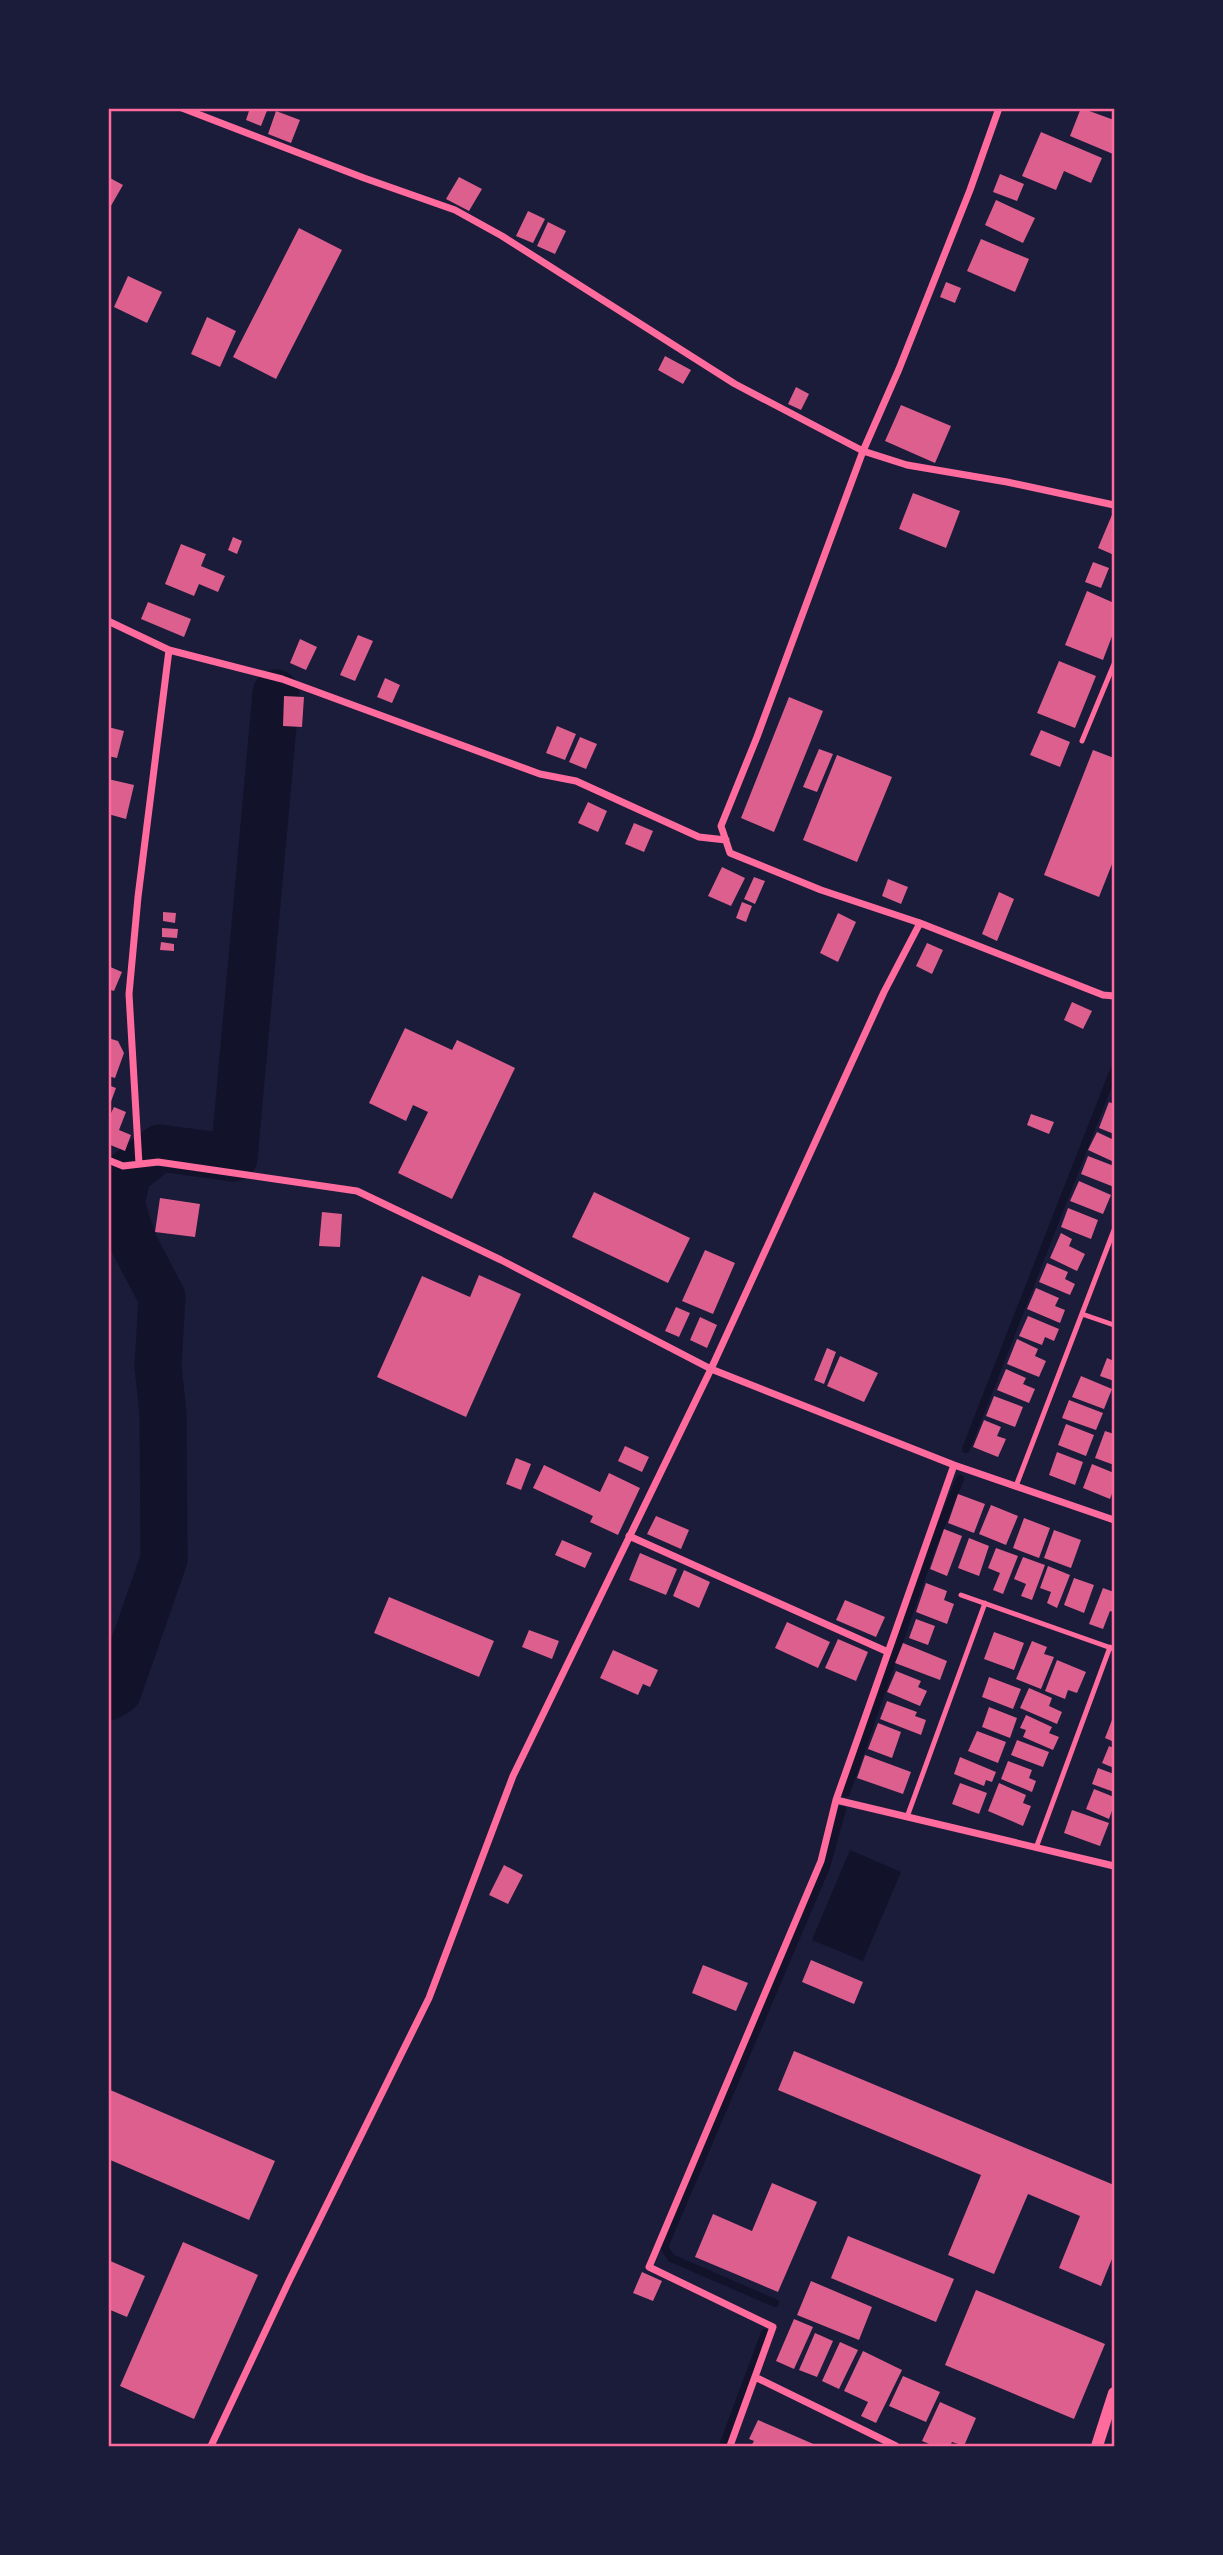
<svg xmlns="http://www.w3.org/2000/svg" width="1223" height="2555" viewBox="0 0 1223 2555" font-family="'Times New Roman',serif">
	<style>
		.water { fill: #12122b }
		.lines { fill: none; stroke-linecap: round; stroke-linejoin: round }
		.stream { stroke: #12122b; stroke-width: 8 }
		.river { stroke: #12122b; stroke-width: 47 }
		.building { fill: #dd5f8e }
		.service { stroke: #ff6b9d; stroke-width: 5 }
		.minor { stroke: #ff6b9d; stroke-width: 7 }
		.tertiary { stroke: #ff6b9d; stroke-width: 12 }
		.neatline { fill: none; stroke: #ff6b9d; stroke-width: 2.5 }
	</style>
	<rect width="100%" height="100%" fill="#1b1b3a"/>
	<path class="water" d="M850,1850l51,22 -38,89 -51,-21z"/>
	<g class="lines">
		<path class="stream" d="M966,1449l148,-379
			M846,1793l86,-246 28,-68
			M775,2303l-104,-45 -7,-11 162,-380 16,-57
			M723,2446l42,-113"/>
		<path class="river" d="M108,1697l10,-6 46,-132 -1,-145 -5,-48 4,-69 -28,-53 -13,-40 7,-31 32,-25 74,10 42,-465"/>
	</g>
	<path class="building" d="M250,108h18l-7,18 -15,-6z
		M1081,108l33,12 -1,34 -43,-18z
		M276,111l24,9 -9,23 -23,-9z
		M1041,132l61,26 -11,25 -27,-12 -8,19 -34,-14z
		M1000,174l24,10 -7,17 -24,-9z
		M108,177l15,8 -15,26z
		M459,177l23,12 -13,22 -23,-12z
		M996,200l39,18 -12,25 -38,-18z
		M528,211l17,8 -12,24 -17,-7z
		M548,222l18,9 -11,23 -18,-8z
		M299,228l43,22 -66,129 -43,-22z
		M981,239l48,20 -14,33 -48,-21z
		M128,276l34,16 -15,31 -33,-16z
		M946,282l15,6 -6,15 -15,-6z
		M207,317l29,14 -16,36 -29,-13z
		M665,356l26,14 -8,14 -25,-14z
		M796,387l13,7 -8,16 -13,-6z
		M901,405l50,21 -16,37 -50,-22z
		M913,493l47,18 -14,37 -47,-19z
		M1114,510v45l-16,-7z
		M233,537l9,4 -5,13 -9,-4z
		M181,544l25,10 -5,12 24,10 -7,16 -19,-8 -5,12 -29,-12z
		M1093,562l16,6 -8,20 -16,-6z
		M1087,591l27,12v28l-11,29 -38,-15z
		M148,602l43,17 -7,18 -43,-18z
		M358,635l15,6 -18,40 -15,-6z
		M300,639l17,8 -11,23 -16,-7z
		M1059,661l37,15 -21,52 -38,-15z
		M385,678l15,7 -8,18 -15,-6z
		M284,696l20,1 -2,30 -19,-1z
		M789,697l34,14 -49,121 -33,-14z
		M557,726l19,8 -11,26 -19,-7z
		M108,727l16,4 -7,27 -9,-2z
		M1041,730l29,12 -10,25 -30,-12z
		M580,737l17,7 -11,25 -17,-7z
		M819,749l14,5 -16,38 -14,-5z
		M1093,750l21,8v101l-15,38 -55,-22z
		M837,755l55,22 -35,85 -54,-22z
		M108,779l26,6 -8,34 -18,-5z
		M588,802l19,9 -9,21 -20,-9z
		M634,823l19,8 -9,21 -19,-8z
		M722,867l23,11 -14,28 -23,-10z
		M754,877l11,4 -10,23 -11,-5z
		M888,879l20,8 -7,17 -19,-8z
		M999,892l15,7 -17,42 -15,-7z
		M742,902l10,4 -6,16 -10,-4z
		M163,912l13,1 -1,10 -12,-2z
		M838,913l18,9 -18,40 -18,-9z
		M162,928l16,1 -1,9 -15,-1z
		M161,942l13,2v7l-14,-1z
		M927,943l16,7 -11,24 -16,-8z
		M108,966l14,6 -8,19 -6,-2z
		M1072,1002l20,9 -9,18 -19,-9z
		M405,1028l47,22 5,-10 58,28 -63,131 -54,-26 30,-61 -15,-7 -7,16 -37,-18z
		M108,1038l10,3 6,12 -9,25 -7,-2z
		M108,1085l8,3 -7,19h-1z
		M1109,1102l5,2v30l-15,-6z
		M114,1107l12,5 -7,18 12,5 -6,16 -17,-7v-25z
		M1031,1114l23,8 -5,12 -22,-9z
		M1097,1132l17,8v22l-26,-12z
		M1088,1156l26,10v21l-33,-13z
		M1079,1181l32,14 -8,19 -33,-13z
		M594,1192l96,46 -22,45 -96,-46z
		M160,1198l40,6 -5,33 -40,-5z
		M1068,1208l30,12 -7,19 -30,-12z
		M322,1212l20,2 -2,33 -21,-1z
		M1061,1233l11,6 -3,7 16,8 -8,17 -27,-13z
		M705,1250l30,13 -22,51 -31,-13z
		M1047,1263l21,9 -3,7 10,5 -5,11 -31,-13z
		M479,1275l42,19 -55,123 -89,-40 45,-101 48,21z
		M1036,1288l23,10 -4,8 10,4 -5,13 -33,-14z
		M676,1307l14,6 -11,24 -14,-6z
		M1028,1316l31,13 -5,12 -9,-4 -3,8 -23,-9z
		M700,1317l17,8 -10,23 -17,-8z
		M1017,1339l21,10 -3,7 11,5 -7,16 -32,-13z
		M827,1348l9,4 -12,32 -10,-4z
		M840,1356l38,17 -14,29 -37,-16z
		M1107,1358l7,3v20l-14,-5z
		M1006,1369l20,9 -3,6 12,5 -6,14 -32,-13z
		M1081,1376l31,13 -8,20 -32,-12z
		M994,1396l29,11 -8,20 -29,-11z
		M1069,1400l34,13 -7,17 -34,-12z
		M984,1420l17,7 -4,9 9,3 -8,18 -25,-10z
		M1066,1424l28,11 -8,21 -28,-11z
		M1105,1431l9,3v31l-19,-7z
		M625,1446l24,11 -7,15 -24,-11z
		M1057,1452l26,10 -8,23 -26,-10z
		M516,1458l15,6 -10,26 -15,-6z
		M1092,1464l22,9v15l-4,11 -27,-11z
		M544,1465l56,27 9,-19 31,15 -22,47 -28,-13 3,-6 -60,-28z
		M958,1494l27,10 -11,29 -26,-10z
		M991,1505l27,11 -12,29 -27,-11z
		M656,1516l33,14 -8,19 -34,-15z
		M1024,1518l26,10 -11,30 -26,-10z
		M944,1529l18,7 -15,40 -17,-7z
		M1054,1530l27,10 -10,28 -27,-10z
		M969,1538l20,8 -10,30 -21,-8z
		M562,1540l30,13 -7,15 -30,-13z
		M996,1548l22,8 -15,38 -10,-4 7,-17 -12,-5z
		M640,1553l37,16 -11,26 -37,-15z
		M1023,1557l22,8 -13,35 -11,-4 5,-12 -12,-5z
		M1048,1566l22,9 -13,33 -10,-5 4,-11 -11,-4z
		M684,1570l26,12 -11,26 -26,-12z
		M1074,1578l20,7 -10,28 -20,-8z
		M926,1583l21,8 -3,9 10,4 -7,20 -31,-12z
		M1103,1588l11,4v20l-4,-1 -7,18 -14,-5z
		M389,1597l105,44 -15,36 -105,-44z
		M845,1600l40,17 -9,20 -40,-17z
		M916,1619l19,7 -7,19 -19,-7z
		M787,1622l43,20 -12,26 -43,-20z
		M529,1630l30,11 -7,18 -30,-12z
		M994,1632l30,11 -10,27 -30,-11z
		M838,1639l30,13 -12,29 -31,-13z
		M1032,1641l15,6 -3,7 10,3 -13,32 -25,-10z
		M903,1643l44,18 -7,19 -45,-17z
		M613,1650l45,20 -8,17 -7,-3 -5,11 -38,-17z
		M1057,1660l29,12 -9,21 -9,-3 -3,9 -20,-8z
		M896,1671l25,10 -3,6 9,4 -7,15 -33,-14z
		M989,1677l32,12 -8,20 -31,-12z
		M1029,1688l23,10 -3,8 13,6 -5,12 -37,-16z
		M887,1701l30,11 -2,4 11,4 -5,15 -41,-16z
		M989,1707l28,11 -7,20 -28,-11z
		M1026,1715l26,12 -3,6 10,4 -6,13 -30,-13 3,-7 -6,-2z
		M1112,1720l2,1v21l-9,-4z
		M878,1723l23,9 -9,26 -24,-9z
		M977,1731l29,11 -8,21 -30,-12z
		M1017,1740l32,12 -6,15 -32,-12z
		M1109,1746l5,2v20l-12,-5z
		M865,1755l46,17 -8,22 -46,-16z
		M960,1757l36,15 -4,10 -6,-2 -2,6 -30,-12z
		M1008,1761l24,9 -3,8 7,3 -4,11 -31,-13z
		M1098,1768l16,6v18l-22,-8z
		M960,1783l27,10 -8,21 -27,-10z
		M999,1783l27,12 -3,8 8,3 -8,20 -35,-15z
		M1094,1789l20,8v8l-5,14 -23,-10z
		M1072,1810l37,13 -9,23 -36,-13z
		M504,1865l19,10 -15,29 -19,-9z
		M811,1960l52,22 -9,22 -52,-22z
		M703,1965l45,18 -12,28 -44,-18z
		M794,2051l320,134v69l-13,32 -42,-18 21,-52 -52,-22 -34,80 -46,-19 33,-80 -203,-85z
		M108,2089l167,72 -26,59 -141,-61z
		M772,2183l45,19 -39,90 -83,-35 18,-43 39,17z
		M848,2236l106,43 -18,43 -105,-44z
		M183,2242l75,33 -64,144 -74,-33z
		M108,2260l37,16 -18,41 -19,-8z
		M642,2272l20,9 -9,20 -20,-8z
		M811,2281l61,26 -13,33 -62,-25z
		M976,2290l129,54 -31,75 -129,-54z
		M794,2319l19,8 -19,42 -18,-8z
		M815,2333l18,8 -16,36 -18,-7z
		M840,2342l18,8 -19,39 -17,-8z
		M863,2351l39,19 -26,53 -15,-7 7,-14 -24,-11z
		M903,2376l37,16 -14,30 -37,-16z
		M940,2402l36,16 -12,28 -12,-4 -2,4h-16l-12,-5z
		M758,2420l60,26h-67l3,-5 -5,-2z"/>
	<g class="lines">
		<path class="service" d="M1082,741l32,-77
			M1082,1314l32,11
			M1016,1486l98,-256
			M961,1595l153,54
			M907,1817l78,-214
			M1036,1848l74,-201"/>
		<path class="minor" d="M182,108l182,70 91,32 47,26 233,148 128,67 44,14 100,17 107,23
			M999,108l-29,82 -71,179 -36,82 -106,286 -36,89 9,27 91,37 99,33 183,72 11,1
			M108,621l61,29 113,29 258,95 36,7 123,56 27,3
			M108,1160l15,6 35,-4 199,29 144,69 210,109 243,96 160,55
			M139,1164l-10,-170 9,-97 31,-247
			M629,1536l259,116
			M836,1800l278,66
			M755,2377l141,69
			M211,2446l78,-165 140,-283 84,-222 198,-407 173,-377 36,-69
			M730,2446l43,-119 -124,-60 172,-406 15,-61 118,-335"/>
		<path class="tertiary" d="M1097,2446l17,-53"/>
	</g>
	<rect width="1223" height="2555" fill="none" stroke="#1b1b3a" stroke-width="220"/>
	<rect x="110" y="110" width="1003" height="2335" class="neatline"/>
</svg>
